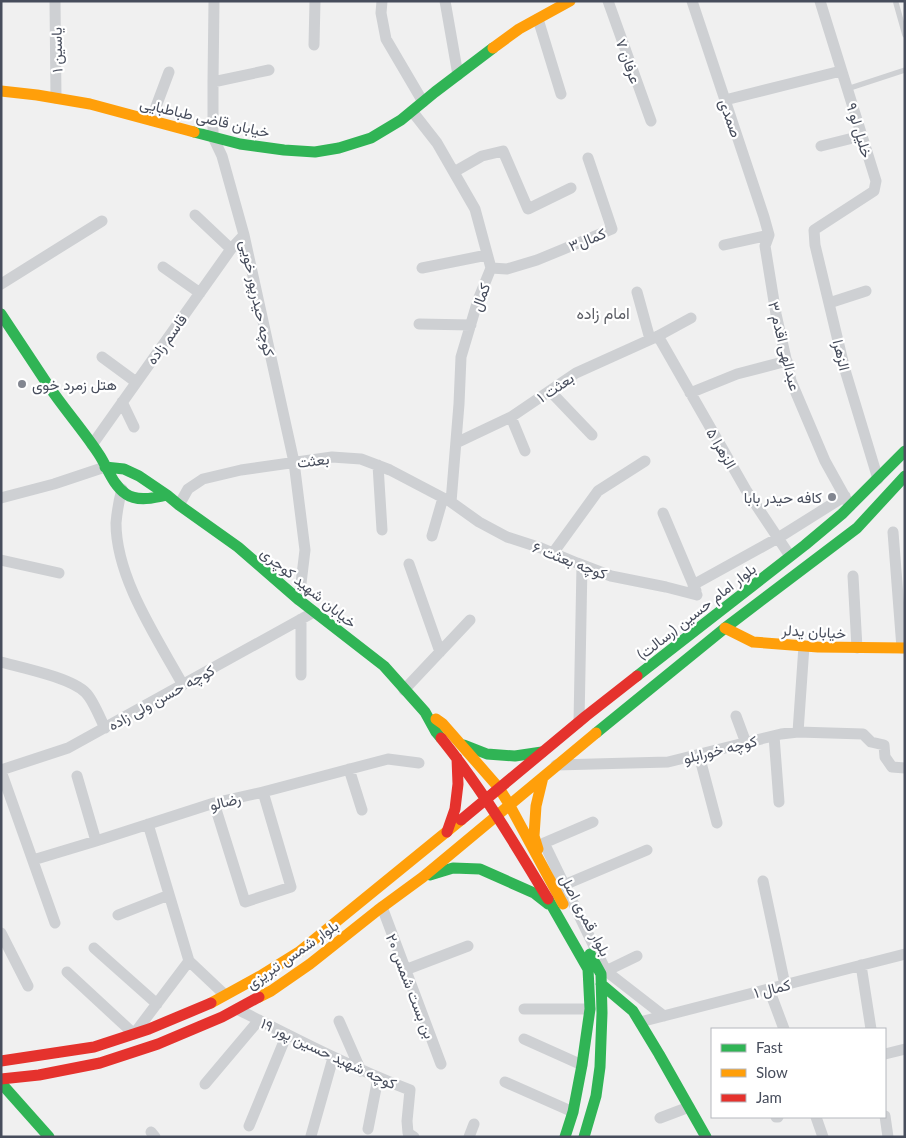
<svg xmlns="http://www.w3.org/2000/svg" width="906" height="1138" viewBox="0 0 906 1138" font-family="Lato,Vazirmatn,sans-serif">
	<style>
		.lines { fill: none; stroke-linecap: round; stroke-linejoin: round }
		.lane { stroke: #ced0d3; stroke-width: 5.5 }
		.street { stroke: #ced0d3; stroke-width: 11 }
		.fast { stroke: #30b455; stroke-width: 11 }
		.slow { stroke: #ff9f0a; stroke-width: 11 }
		.jam { stroke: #e5322d; stroke-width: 11 }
		.poi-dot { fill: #828690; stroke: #fff; stroke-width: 2 }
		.labels { text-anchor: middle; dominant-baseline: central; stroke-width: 4.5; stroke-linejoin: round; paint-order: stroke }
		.street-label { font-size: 15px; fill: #474d5c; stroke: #fff }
		.poi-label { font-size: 15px; fill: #474d5c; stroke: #fff; text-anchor: start }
		.neighbourhood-label { font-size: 16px; fill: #5b5d64; stroke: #fff }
	</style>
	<rect width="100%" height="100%" fill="#f0f0f0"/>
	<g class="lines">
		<path class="lane" d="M896,3l9,32
			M847,89l58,-19"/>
		<path class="street" d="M55,1l1,97
			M214,1l-1,81v55l9,19 22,79 50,227 11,88 -6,50
			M382,1l-1,12 5,26 37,63
			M445,1l13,74
			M608,1l43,120
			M692,1l72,216 5,18
			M820,1l56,180 -2,10 -60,39 1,15 30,125 33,109
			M538,19l23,75
			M314,45l1,-44
			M213,82l56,-12
			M725,100l116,-29
			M412,111l25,32 38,66 16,59 -13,32 -17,57 -2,47 -8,98
			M151,120l18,-48
			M821,146l40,-10
			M454,172l28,-16 21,-5 25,58 43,-21
			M195,215l36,34
			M769,235l-4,11 11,68 15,67 34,80 25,45
			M724,245l45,-10
			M163,267l37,26
			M422,268l65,-13
			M491,268l16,1 30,-9 75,-31 -24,-71
			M1,284l101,-63
			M637,292l13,47
			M829,303l37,-12
			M419,324l52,1
			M658,336l88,154 44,66
			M102,357l34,25
			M550,391l42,44
			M690,393l47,-19 50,-13
			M122,402l12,25
			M511,417l14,34
			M456,443l55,-26 65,-44 82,-37 33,-18
			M92,445l139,-196 13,-14
			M378,465l4,65
			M122,489c-3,11 -5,23 -6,34 0,55 41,115 67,162
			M1,498l53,-14 51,-17
			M179,505l9,-16 15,-10 38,-9 91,-13 29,2 29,11 61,32 28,20 28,15 34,11 36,15 34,13 55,11 31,8
			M663,513l33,78
			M893,532l9,116
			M432,536l11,-38
			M553,553l45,-62 47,-30
			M1,560l58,13
			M409,564l31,88
			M853,576l4,72
			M693,585l85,-47 67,-42
			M301,619v56
			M1,662c22,6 71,16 85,31 7,7 14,25 19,35
			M404,690l66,-70
			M736,716l10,27
			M579,722l3,-157
			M798,732l65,2 8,8 13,3 1,12 7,10 13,1
			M774,736l5,66
			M699,755l18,68
			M556,765l112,-3 113,-28 17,-2 6,-86
			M349,769l13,41
			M1,770l67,-22 246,-136
			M1,771l54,152
			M77,776l19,65
			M214,803l31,99 46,-15 -28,-95
			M593,822l-49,21 62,128 58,45
			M148,824l41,137
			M33,860l63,-19 118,-38 49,-11 125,-33 31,4
			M763,881l22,104
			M564,885l83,-35
			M382,907l59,157
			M118,915l51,-20
			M1,933l27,53
			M94,948l63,56
			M861,965l10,64
			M405,970l63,-24
			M606,971l31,-15
			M67,972l67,62 55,-73 36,34
			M769,989l15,40
			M237,1009c57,29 113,58 173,81l-3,31 1,12 6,4
			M524,1009h66
			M339,1021l22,50
			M640,1022l265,-68
			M524,1039l58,26
			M885,1054l20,-5
			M505,1082l68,30
			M205,1084l54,-64
			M885,1116l3,21
			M776,1117h2
			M816,1117l7,20
			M660,1118l29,-11
			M249,1126l38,-92
			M368,1129l10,-51
			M151,1132l4,5
			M311,1136l22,-78
			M469,1137l5,-13"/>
		<path class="fast" d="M194,132l46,12 44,6 31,2 24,-4 32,-10 30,-18 34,-28 58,-44
			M1,314c16,24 31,47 47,71 16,24 36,46 52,71 8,13 13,29 26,38 11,8 29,4 41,1
			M105,467l19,2 15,7 28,19 12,10 59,42 61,53 85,66 41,46 11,20 5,6
			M637,676l168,-131 37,-31 63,-63
			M596,733l129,-105 132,-100 48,-52
			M464,745l23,9 28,2 27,-4
			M430,875l23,-7 27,1 54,24 14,11
			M548,899l40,70 2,40 -8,56 -9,47 -8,25
			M601,984l32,27 26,43 47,83
			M1,1083l48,54
			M584,1137l12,-41 4,-29 2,-54 -1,-39 -11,-20"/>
		<path class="slow" d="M493,48l26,-19 51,-28
			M1,91l36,4 53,9 104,28
			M725,628l28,14 65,5 87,1
			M436,719l7,5 56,64 10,16 54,100
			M538,849l-4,-13 2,-30 7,-29
			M259,997l12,-6 39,-27 68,-54 45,-33 173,-144
			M211,1003l51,-28 37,-23 162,-132"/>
		<path class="jam" d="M441,738c41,51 74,106 107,161
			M461,820l125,-104 51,-40
			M447,832l8,-23 3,-25 -1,-26
			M1,1061l93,-14 55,-18 62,-26
			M1,1079l38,-4 61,-12 58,-19 64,-27 37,-20"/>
	</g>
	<g class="poi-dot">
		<circle cx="22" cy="384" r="5"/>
		<circle cx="832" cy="497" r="5"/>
	</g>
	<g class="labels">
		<g class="street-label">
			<text transform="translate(56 50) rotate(-91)">یاسین ۱</text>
			<text transform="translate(629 61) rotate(70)">عرفان ۷</text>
			<text transform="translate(205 117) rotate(13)">خیابان قاضی طباطبایی</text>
			<text transform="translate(731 118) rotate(71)">صمدی</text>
			<text transform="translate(860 130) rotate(73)">خلیل لو ۹</text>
			<text transform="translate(587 239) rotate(-22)">کمال۳</text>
			<text transform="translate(480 297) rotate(-70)">کمال</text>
			<text transform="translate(258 298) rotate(78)">کوچه حیدرپور خویی</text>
			<text transform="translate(166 339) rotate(-54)">قاسم زاده</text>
			<text transform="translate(785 346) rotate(76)">عبدالهی اقدم ۳</text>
			<text transform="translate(842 355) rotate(76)">الزهرا</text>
			<text transform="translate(555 387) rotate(-34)">بعثت ۱</text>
			<text transform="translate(722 448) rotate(60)">الزهرا ۵</text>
			<text transform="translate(313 460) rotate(-7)">بعثت</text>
			<text transform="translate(570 560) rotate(21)">کوچه بعثت ۶</text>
			<text transform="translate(309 587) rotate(39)">خیابان شهید کوچری</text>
			<text transform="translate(696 611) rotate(-38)">بلوار امام حسین (رسالت)</text>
			<text transform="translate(814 631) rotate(3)">خیابان یدلر</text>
			<text transform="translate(161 697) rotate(-29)">کوچه حسن ولی زاده</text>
			<text transform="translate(720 749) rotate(-14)">کوچه خورابلو</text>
			<text transform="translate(225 801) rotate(-14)">رضالو</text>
			<text transform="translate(586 915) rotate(62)">بلوار قمری اصل</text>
			<text transform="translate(292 954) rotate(-35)">بلوار شمس تبریزی</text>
			<text transform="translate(411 986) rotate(69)">بن بست شمس ۲۰</text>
			<text transform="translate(772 988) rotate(-14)">کمال ۱</text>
			<text transform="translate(329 1053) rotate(25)">کوچه شهید حسین پور ۱۹</text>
		</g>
		<g class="poi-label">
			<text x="32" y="384">هتل زمرد خوی</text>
			<text x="822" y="497" text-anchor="end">کافه حیدر بابا</text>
		</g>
		<g class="neighbourhood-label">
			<text x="603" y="312">امام زاده</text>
		</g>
	</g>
	<rect width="906" height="1138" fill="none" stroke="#474d5c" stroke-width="5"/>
	<rect x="711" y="1028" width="175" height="90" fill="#ffffff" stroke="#b5b8be"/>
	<rect x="721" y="1044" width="25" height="8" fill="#30b455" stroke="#b5b8be"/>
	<text x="756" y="1053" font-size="15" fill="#474d5c">Fast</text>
	<rect x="721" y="1069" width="25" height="8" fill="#ff9f0a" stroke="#b5b8be"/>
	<text x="756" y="1078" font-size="15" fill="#474d5c">Slow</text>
	<rect x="721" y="1094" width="25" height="8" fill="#e5322d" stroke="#b5b8be"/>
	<text x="756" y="1103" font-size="15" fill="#474d5c">Jam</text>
</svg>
